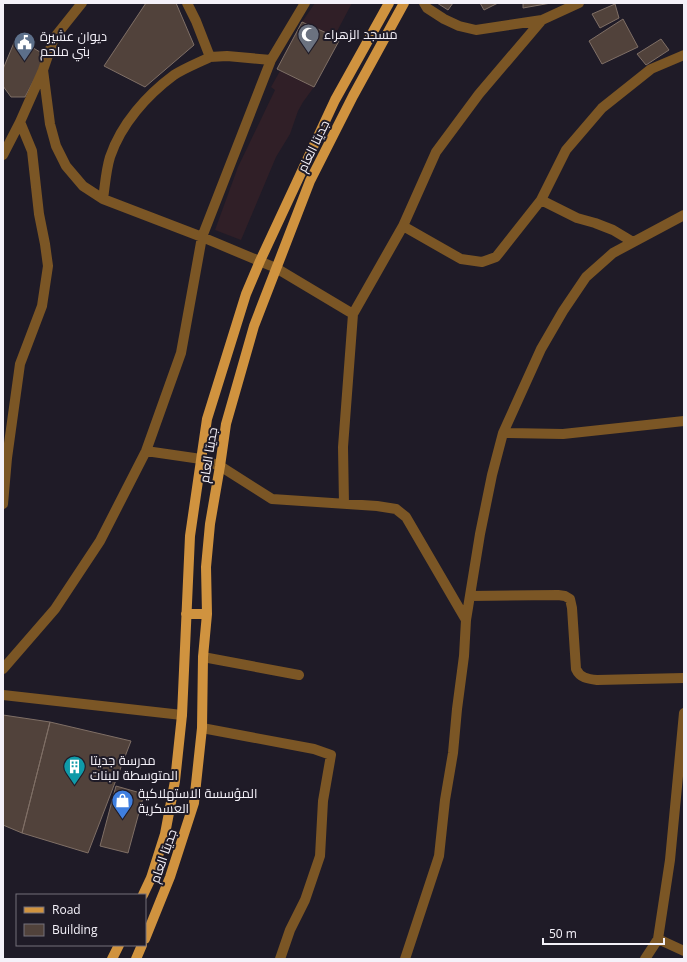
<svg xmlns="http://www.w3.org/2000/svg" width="687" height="962" viewBox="0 0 687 962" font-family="'Open Sans',Cairo,sans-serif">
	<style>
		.commercial { fill: #301f27 }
		.building { fill: #51423b; stroke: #7f6f66 }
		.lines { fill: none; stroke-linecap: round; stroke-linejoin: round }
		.minor { stroke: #7b5625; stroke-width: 10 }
		.major { stroke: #d0933f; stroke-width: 10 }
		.labels { text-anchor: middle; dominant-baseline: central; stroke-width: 4; stroke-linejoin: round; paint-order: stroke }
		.poi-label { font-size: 13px; fill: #f4f1f9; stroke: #1f1b27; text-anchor: start }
		.street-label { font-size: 13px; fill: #f4f1f9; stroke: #1f1b27 }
	</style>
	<rect width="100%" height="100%" fill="#1f1b27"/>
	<path class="commercial" d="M315,3h37l-18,34 -32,-15z
		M280,71l34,16 -11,15 -5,9 -8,23 -14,23 -35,83 -26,-10 23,-63 37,-77 -4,-3z"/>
	<path class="building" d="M146,3h30l18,42 -49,42 -41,-21z
		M437,3h16l-5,7z
		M480,3h18l-14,7z
		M523,3h28l-28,5z
		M615,4l4,14 -19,10 -8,-14z
		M623,19l15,28 -36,17 -13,-23z
		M302,22l38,17 -26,48 -37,-18z
		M16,38l31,18 -22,41h-14l-8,-11v-17z
		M661,39l8,11 -23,15 -9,-11z
		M3,715l47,7 -28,111 -19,-8z
		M50,722l81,19 -43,112 -66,-20z
		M116,786l28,8 -16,59 -28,-7z"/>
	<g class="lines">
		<path class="minor" d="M187,3l9,18 14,36 17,-1 44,4
			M424,3l3,5 17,11 15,7 17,4 66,-10 37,-17
			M43,70l7,54 6,22 10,20 17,20 20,13 99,38 74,31 77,46
			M3,155l17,-33 23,-52 11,-32 28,-35
			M103,199c2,-14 3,-29 7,-42 11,-33 37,-62 64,-82 11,-7 24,-12 36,-18
			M541,200l36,18 18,5 18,7 20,12
			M403,226l58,33 21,3 14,-5 45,-57 25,-50 36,-42 49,-39 33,-14
			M503,433l60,1 121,-13
			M146,451l55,8 19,7 52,33 105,7 19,3 10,8 60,103
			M3,504l4,-46 13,-94 22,-58 6,-40 -3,-22 -6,-30 -7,-63 -12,-29
			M344,504l-1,-57 10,-133 50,-88 33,-74 43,-58 63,-74
			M470,596l88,-1 7,1 5,3 2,9 4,61c4,9 12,10 21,11l87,-2
			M203,657l96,18
			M3,669l52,-60 45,-68 46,-90 35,-98 21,-116 69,-177 34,-57
			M3,695l179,20
			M202,728l112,21 17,6 -8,46 -3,55 -15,44 -15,30 -10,29
			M658,939l26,12
			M405,959l34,-103 6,-56 8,-47 4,-44 7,-53 2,-36 14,-86 12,-59 11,-42 38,-84 22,-38 23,-34 27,-24 71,-38
			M645,959l13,-20 12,-79 14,-147"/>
		<path class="major" d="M186,614h21
			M143,895l8,-17 14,-44 10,-53 7,-66 8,-179 17,-117 39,-125 14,-33 75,-161 54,-97
			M145,939l25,-62 24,-74 8,-75 1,-71 4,-43 -1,-47 4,-43 10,-58 6,-42 28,-98 56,-145 43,-85 51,-93
			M112,959l7,-14
			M136,959l6,-14"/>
	</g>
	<defs>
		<symbol id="mosque-pin" viewBox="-11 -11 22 30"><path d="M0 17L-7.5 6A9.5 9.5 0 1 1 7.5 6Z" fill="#6b7280" stroke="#1f1b27"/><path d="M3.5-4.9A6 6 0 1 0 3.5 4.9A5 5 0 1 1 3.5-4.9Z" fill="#fff"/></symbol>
		<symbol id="civic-pin" viewBox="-11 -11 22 30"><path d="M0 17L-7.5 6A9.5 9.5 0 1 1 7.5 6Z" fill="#5c6f8a" stroke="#1f1b27"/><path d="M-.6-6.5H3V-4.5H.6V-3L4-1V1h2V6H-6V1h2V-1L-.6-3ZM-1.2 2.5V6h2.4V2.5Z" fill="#fff"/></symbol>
		<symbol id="building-pin" viewBox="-11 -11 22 30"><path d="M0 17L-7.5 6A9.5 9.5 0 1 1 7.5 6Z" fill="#0f9aa8" stroke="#1f1b27"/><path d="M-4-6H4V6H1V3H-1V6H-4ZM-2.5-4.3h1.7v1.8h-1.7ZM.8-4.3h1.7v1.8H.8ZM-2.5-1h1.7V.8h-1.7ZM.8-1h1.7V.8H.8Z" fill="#fff"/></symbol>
		<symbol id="shop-pin" viewBox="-11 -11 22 30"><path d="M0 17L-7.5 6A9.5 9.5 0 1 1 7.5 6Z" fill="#3f7fe0" stroke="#1f1b27"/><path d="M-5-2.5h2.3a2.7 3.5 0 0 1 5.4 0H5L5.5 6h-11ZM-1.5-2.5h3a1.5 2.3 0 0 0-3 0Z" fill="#fff"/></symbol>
	</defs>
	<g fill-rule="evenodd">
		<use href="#mosque-pin" x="296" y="22" width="25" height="34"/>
		<use href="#civic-pin" x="12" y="30" width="25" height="34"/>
		<use href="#building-pin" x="62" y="754" width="25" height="34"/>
		<use href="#shop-pin" x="110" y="788" width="25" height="34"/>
	</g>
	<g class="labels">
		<g class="poi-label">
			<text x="324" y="34">مسجد الزهراء</text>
			<text x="40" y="36">ديوان عشيرة<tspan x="40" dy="15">بني ملحم</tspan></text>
			<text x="90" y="760">مدرسة جديتا<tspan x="90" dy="15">المتوسطة للبنات</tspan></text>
			<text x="138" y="793">المؤسسة الاستهلاكية<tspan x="138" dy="15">العسكرية</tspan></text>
		</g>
		<g class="street-label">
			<text transform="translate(313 146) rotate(-64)">جديتا العام</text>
			<text transform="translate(208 455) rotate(-81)">جديتا العام</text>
			<text transform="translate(163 856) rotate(-71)">جديتا العام</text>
		</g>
	</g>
	<rect width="687" height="962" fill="none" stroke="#f4f1f9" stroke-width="8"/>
	<rect x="16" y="894" width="130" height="52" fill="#1f1b27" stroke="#74717b"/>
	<rect x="24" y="907" width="20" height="6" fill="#d0933f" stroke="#74717b"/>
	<text x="52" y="914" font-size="12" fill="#f4f1f9">Road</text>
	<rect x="24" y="924" width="20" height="12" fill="#51423b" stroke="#74717b"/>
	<text x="52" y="934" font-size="12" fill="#f4f1f9">Building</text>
	<path d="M543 938v6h121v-6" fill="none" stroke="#f4f1f9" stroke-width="2"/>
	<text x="549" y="938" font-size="12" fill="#f4f1f9" stroke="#1f1b27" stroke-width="3" paint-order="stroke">50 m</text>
</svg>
